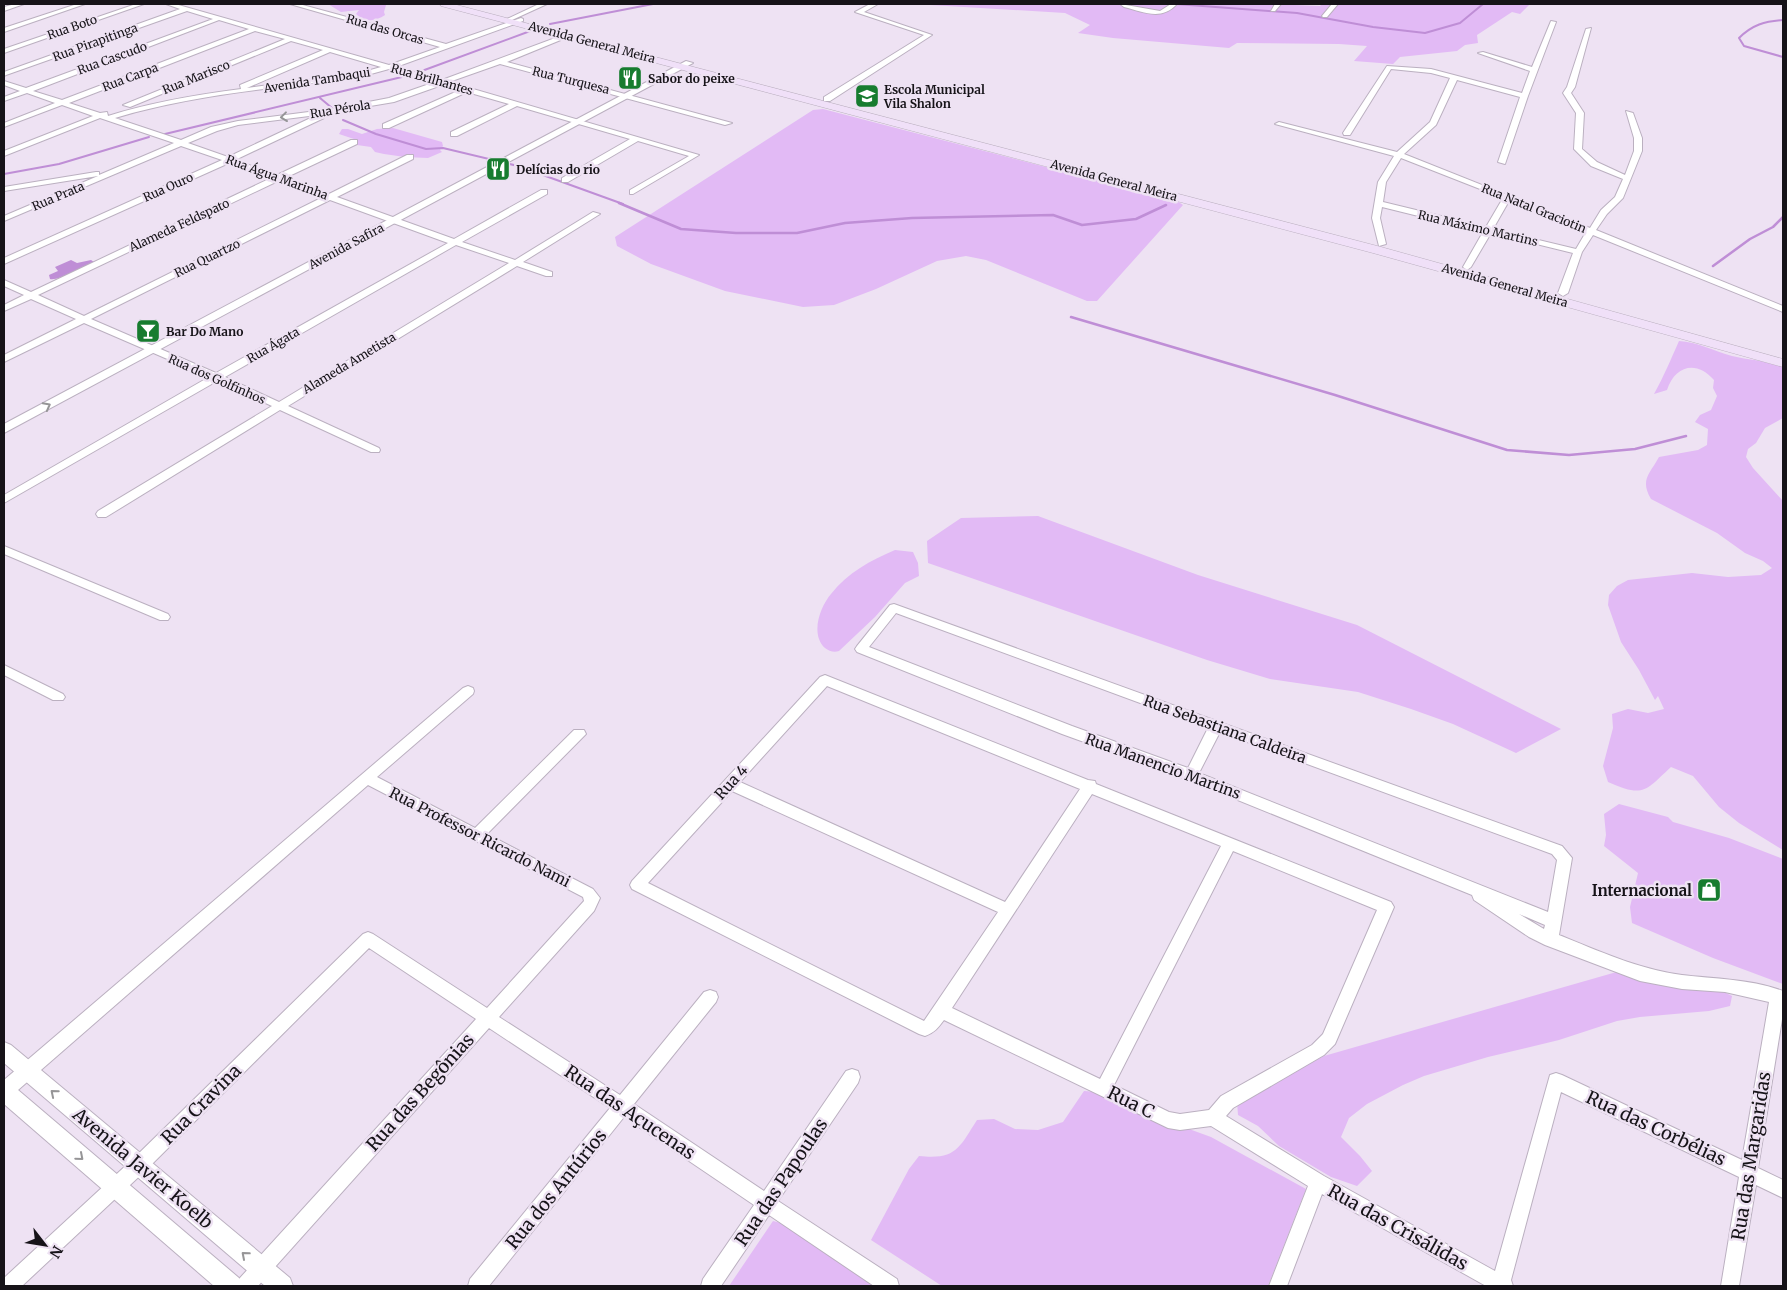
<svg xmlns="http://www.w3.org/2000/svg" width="1787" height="1290" viewBox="0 0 1787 1290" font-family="Merriweather,serif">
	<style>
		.green { fill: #e2baf5 }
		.water { fill: #bf8ed6 }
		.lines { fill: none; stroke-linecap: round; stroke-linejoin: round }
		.stream-far1 { stroke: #bf8ed6; stroke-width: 2 }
		.stream { stroke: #bf8ed6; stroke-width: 2.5 }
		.minor-casing { stroke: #bbb0c0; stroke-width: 2 }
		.tertiary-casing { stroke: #bbb0c0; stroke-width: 2 }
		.secondary-casing { stroke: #bbb0c0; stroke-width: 1 }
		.minor { fill: #fff; fill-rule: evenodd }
		.tertiary { fill: #fff; fill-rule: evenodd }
		.secondary { fill: #f0e0f8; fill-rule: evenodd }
		.oneway { stroke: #969597 }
		.labels { text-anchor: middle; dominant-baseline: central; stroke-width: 5; stroke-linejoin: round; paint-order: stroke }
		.far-street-label { font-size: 12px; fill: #161318; stroke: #eee2f3 }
		.far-poi-label { font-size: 12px; font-weight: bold; fill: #161318; stroke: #eee2f3; text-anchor: start }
		.street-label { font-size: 15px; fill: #161318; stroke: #eee2f3 }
		.poi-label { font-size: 15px; font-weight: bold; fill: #161318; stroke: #eee2f3; text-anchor: end }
		.near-street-label { font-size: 18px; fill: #161318; stroke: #eee2f3 }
	</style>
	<rect width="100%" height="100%" fill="#eee2f3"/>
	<path class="green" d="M328,4h62l-4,1 -2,7 1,3c-10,7 -21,7 -29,-1l3,-4 -18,2z
		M931,4h336l53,2 2,-2h208l-10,10 -8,-2 -35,23 1,8 -13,2 -8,6 -57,6 -7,7 -39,-3 13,-15 -28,-2 -102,-1 -8,5 -116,-10 -35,-5 12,-8 -25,-12 -135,-8z
		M823,109l354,92 6,4 -86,96h-10l-101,-41 -20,-4 -29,5 -61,28 -42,16 -31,2 -78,-16 -74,-27 -34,-18 -2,-9 198,-127z
		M393,128l49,14 1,4 -3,4 2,2 -14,6 -23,-1 -21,-3 -9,-2 -4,-5 -14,-2 -2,-2 2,-3 -18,-6 3,-5h6l14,5 15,-5z
		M1679,341c18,1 35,10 53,15 17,4 34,5 51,9v53l-18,10 -9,15 -8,6 -2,8 7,11 30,33v349l-44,-27 -20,-16 -26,-31 -22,-9c-26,24 -27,31 -63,15l-5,-16 10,-38 -1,-14 16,-5 20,4 16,-4 -6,-13 -3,4 -16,-30 -18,-28 -13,-37 1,-10 8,-9 11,-6 64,-7 36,4 33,-2 11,-7 -9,-7 -18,-8 -28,-20 -66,-34c-11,-19 -2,-24 8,-42l39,-7 9,-5 1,-16 -13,-7 5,-7 11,-5 6,-14 -4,-8 1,-8c-17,-20 -39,-15 -47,10l-13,4c10,-18 17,-35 25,-53z
		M1038,516l160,59 159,50 204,104 -45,24 -63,-29 -42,-15 -53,-17 -88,-13 -63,-19 -279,-97 -1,-22 34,-23z
		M895,550l18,2 5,11 1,13 -14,7 -30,34 -36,34c-5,2 -10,0 -14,-3 -15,-14 -5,-41 6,-54 16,-21 40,-34 64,-44z
		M1619,804l49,13 5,5 56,16 54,21v125l-70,-26 -81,-35 -2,-16 8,-34 -34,-27 2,-11 -2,-21z
		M1620,971l96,17 16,8 -2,10 -21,5 -69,6 -23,4 -58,19 -71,17 -64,19 -21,9 -36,19 -18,14 -8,19 19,19 12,15 -15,15 -26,-9 -52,-31 -21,-20 -20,-11 -1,-13 87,-46z
		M1084,1091l13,1 63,32 29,5 22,8 95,52 -38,97h-326l-71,-46 38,-71 10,-13c37,4 40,-8 58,-36l17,-1 21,10 23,1 25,-8z
		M773,1221c32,7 77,46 105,65h-149z"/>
	<path class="water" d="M71,260l6,3 14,-3 3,2c-8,5 -36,19 -44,17l-1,-4 9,-4 -3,-4z"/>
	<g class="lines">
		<path class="stream-far1" d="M1176,4l121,9 76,14 52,6 35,-10 23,-19
			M1783,20c-18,1 -31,5 -44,18l5,8 39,11
			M550,24l103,-20
			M419,72l114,-42
			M320,98l12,10
			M343,120l33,14 50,15 17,-1 75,18 105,38
			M165,134l241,-58
			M4,174l55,-10 90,-27"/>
		<path class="stream" d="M619,203l62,26 55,4h61l48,-10 67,-5 141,-3 29,10 54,-6 30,-14
			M1713,266l37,-27 23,-12 10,-10
			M1071,317l264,78 172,55 62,5 66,-6 51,-13"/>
		<defs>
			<path id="minor" d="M15,4h9l-20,7v-4z
				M77,4h8l-81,28v-4z
				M136,4h8l-140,49v-4z
				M166,4h9l214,61 51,-18 -150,-43h9l147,40 75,-26 2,1v2l-127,46 46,13 124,-46 3,2 -1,1 -61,25 225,61 -7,2 -225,-61 -51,18 250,73 -66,39h-3v-4l59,-34 -51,-15 -70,41h-6v-4l68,-39 -113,-33 -60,30h-6v-4l58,-28 -42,-12 -78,36h-6v-4l77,-34 -18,-5 -48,17 -71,12 1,4 -89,42 42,15 74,-35h6v4l-72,34 44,16 78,-39h6v4l-76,38 117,42 87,-49h6v4l-85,48 53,18 78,-48 7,2 -77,48 29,10v4h-6l-29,-10 -229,140 91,42 1,2 -1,2h-8l-91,-42 -174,107h-8l-2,-3 2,-3 174,-105 -55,-25 -213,122v-8l205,-118 -125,-54 -80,39v-7l72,-36 -45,-20 -27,12v-6l20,-10 -20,-9v-6l27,12 240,-114 -42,-15 -225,101v-6l218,-98 -41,-14 -177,75v-5l94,-40 -94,15v-4l92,-15h3v3l75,-32 -74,-25 -96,38v-5l89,-35 -31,-11 -58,22v-4l51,-20 -28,-10 -23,8v-4l16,-6 -16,-6v-4l22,7 187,-69 -26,-8 -181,64 -2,1v-4l176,-63zM219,20l30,9 -187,71 -29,-9zM255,31l30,8 -162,66 7,2 161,-66 32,9 -83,35 1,4c-46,6 -89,13 -133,27l-1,-4 -7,1 -31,-10zM330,52l51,15 -21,6 -113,15zM389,69l46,13 -46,16 -57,11 -94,12 -27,6 -30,13 -66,-22c79,-24 163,-30 245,-41zM317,115l-89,42 -40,-14 29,-12 21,-6zM278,181l45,16 -239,119 -46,-21zM330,200l118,43 -232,130 -125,-54zM456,245l53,18 -230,139 -54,-25z
				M539,4h8l-35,16 -5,-1z
				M870,4h8l-14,8 68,23 -102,66h-6v-4l100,-62 -69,-23z
				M1120,4l40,7 11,-7h6c-16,17 -33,8 -53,3z
				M1275,4h6l-6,7h-4z
				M1332,4h6l-11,13h-4l-1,-1z
				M1551,21l5,1 -28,74 -23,68 -7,-2 22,-65 -63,-17 -21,45 -32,29 186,74 11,-18 14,-13 8,-18 -32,-13 -17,-17 2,-36 -13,-20 4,-6 19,-58 5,-1 -16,59 -4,6 13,20 -2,36 15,13 28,13 9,-24v-13l-8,-27 7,2 9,25v13l-19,47 -16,16 -11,16 187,76v6l-190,-77 -11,17 -14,41 -5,3 -5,-3 15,-40 -82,-20 -20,34 -4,3 -4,-3 20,-35 -101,-25 -2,11 6,26 -7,2 -7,-28 6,-36 16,-26 -119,-32 4,-2 118,30 33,-30 20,-44 -19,-5 -40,-4 -41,66h-6l-1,-2 44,-67 44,3 91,24 8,-22 -52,-18 5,-1 49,15zM1401,158l102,40 -17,29 -103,-25 3,-20zM1509,201l77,31 -10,17 -83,-20z
				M4,546l164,68 2,3 -2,3h-8l-156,-66z
				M894,604l668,242 10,12 -13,77c40,16 79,34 123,40 33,4 69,4 101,16v22l-25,155 25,12v18l-27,-13 -17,101h-18l18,-109 -178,-85 -50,188 2,6h-27l-164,-92 -35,92h-18l39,-100 -97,-60 -31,4 -12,-2 -224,-108c-6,8 -10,13 -19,16l-6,-2 -287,-145 -2,-4 2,-4 188,-204 5,-2 263,105 7,1 1,3 295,118 3,5 -59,137 -11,11 -91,53 -7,8 98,60 171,95 55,-196 6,-2 6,2 180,85 27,-158 -44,-10 -43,-3 -42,-8 -95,-36 -16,-8 -55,-37 -2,-5 -286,-116 -124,-45 -205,-82 -2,-3 2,-3 33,-41zM896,613l312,115 -20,40 -116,-42 -203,-79zM827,686l253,103 -75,113 -265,-120zM1220,732l332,122 5,6 -9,52 -349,-139zM732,791l266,121 -74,109 -276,-138zM1092,794l129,52 -121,233 -148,-71zM1233,851l144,59 -54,124 -11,11 -91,51 -12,14 -29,4 -11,-2 -55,-27zM1519,914l26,11 -1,4z
				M4,665l59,29 2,3 -2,3h-10l-49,-25z
				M468,686l5,2 1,3 -1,3 -96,83 98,51 99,-98h10l2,4 -99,100 106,55 7,9 -6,13 -95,106 121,78 84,-103 6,-2 6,2 2,5 -2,5 -82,102 130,87 82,-120 6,-2 6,2 2,6 -2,6 -80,118 119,78 2,7h-25l-105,-71 -48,71h-20l2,-7 51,-74 -130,-88 -135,169h-21l2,-7 140,-171 -121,-80 -231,258h-21l2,-7 237,-260 -107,-71 -224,223 -123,115h-18v-8l129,-119 230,-225 5,-2 5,2 114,74 97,-107 -1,-4 -215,-112 -358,312 -6,2v-19l459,-392z"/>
			<path id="tertiary" d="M686,61l7,2 -689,370v-9z
				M4,1042l7,3 279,233 3,8h-28l-261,-223z
				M4,1081l7,3 228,194 3,8h-28l-210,-182z"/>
			<path id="secondary" d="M440,4h13l928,243 402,112v8l-410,-114 -932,-247z"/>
		</defs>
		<use href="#minor" class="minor-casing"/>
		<use href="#tertiary" class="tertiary-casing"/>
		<use href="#secondary" class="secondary-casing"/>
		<use href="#minor" class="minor"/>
		<use href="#tertiary" class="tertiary"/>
		<use href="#secondary" class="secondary"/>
	</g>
	<defs><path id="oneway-chevron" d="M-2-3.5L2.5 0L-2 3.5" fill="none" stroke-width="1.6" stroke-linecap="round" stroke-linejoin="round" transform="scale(1.25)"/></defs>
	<g class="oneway">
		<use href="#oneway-chevron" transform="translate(284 117) rotate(173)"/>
		<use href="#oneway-chevron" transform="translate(47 406) rotate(-28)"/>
		<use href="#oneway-chevron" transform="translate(54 1093) rotate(-140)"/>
		<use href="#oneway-chevron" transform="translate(80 1157) rotate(41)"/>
		<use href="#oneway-chevron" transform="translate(245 1255) rotate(-139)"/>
	</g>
	<defs>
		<symbol id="restaurant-square" viewBox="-11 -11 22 22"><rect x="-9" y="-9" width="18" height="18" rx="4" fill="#177c2f" stroke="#eee2f3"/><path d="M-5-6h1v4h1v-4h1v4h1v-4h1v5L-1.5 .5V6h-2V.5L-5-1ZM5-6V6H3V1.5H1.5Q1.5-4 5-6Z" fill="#fff"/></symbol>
		<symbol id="school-square" viewBox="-11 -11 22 22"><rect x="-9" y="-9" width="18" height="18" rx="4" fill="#177c2f" stroke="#eee2f3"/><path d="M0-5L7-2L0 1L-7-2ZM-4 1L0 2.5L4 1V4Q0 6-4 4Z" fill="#fff"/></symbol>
		<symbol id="bar-square" viewBox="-11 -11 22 22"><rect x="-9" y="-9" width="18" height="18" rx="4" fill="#177c2f" stroke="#eee2f3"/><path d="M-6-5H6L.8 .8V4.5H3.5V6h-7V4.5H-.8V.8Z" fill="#fff"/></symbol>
		<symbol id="shop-square" viewBox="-11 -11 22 22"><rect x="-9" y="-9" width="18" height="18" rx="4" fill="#177c2f" stroke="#eee2f3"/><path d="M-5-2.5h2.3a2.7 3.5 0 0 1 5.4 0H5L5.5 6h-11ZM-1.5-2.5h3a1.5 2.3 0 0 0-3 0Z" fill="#fff"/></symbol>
	</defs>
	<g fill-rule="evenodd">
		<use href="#restaurant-square" x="616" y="64" width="28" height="28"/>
		<use href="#school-square" x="853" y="82" width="28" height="28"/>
		<use href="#restaurant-square" x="484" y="155" width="28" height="28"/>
		<use href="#bar-square" x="134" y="317" width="28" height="28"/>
		<use href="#shop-square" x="1695" y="876" width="28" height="28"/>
	</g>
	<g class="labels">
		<g class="far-street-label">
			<text transform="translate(72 27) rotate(-19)">Rua Boto</text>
			<text transform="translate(385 29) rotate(16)">Rua das Orcas</text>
			<text transform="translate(95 42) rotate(-20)">Rua Pirapitinga</text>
			<text transform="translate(592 42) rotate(15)">Avenida General Meira</text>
			<text transform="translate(112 58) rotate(-20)">Rua Cascudo</text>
			<text transform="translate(130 77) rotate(-21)">Rua Carpa</text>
			<text transform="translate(196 77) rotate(-22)">Rua Marisco</text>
			<text transform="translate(432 79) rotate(16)">Rua Brilhantes</text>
			<text transform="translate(317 80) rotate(-9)">Avenida Tambaqui</text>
			<text transform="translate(571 80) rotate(14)">Rua Turquesa</text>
			<text transform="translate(340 109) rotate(-9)">Rua Pérola</text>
			<text transform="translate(277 177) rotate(20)">Rua Água Marinha</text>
			<text transform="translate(1114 180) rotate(15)">Avenida General Meira</text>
			<text transform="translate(168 187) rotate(-24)">Rua Ouro</text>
			<text transform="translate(58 196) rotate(-23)">Rua Prata</text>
			<text transform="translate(1534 208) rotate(22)">Rua Natal Graciotin</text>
			<text transform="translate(179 225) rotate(-25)">Alameda Feldspato</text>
			<text transform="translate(1478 228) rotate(13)">Rua Máximo Martins</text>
			<text transform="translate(346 246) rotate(-28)">Avenida Safira</text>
			<text transform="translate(207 258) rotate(-26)">Rua Quartzo</text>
			<text transform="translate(1505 285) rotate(16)">Avenida General Meira</text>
			<text transform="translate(273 345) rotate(-30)">Rua Ágata</text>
			<text transform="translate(349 363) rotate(-31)">Alameda Ametista</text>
			<text transform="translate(217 379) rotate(24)">Rua dos Golfinhos</text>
		</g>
		<g class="far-poi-label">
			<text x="648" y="78">Sabor do peixe</text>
			<text x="884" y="89">Escola Municipal<tspan x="884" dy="14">Vila Shalon</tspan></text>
			<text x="516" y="169">Delícias do rio</text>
			<text x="166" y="331">Bar Do Mano</text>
		</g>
		<g class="street-label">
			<text transform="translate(1225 729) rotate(20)">Rua Sebastiana Caldeira</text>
			<text transform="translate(1163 766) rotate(20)">Rua Manencio Martins</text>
			<text transform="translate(731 782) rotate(-48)">Rua 4</text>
			<text transform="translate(480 837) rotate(27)">Rua Professor Ricardo Nami</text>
		</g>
		<g class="poi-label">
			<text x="1692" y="890">Internacional</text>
		</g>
		<g class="near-street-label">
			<text transform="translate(420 1092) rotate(-48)">Rua das Begônias</text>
			<text transform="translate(1131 1102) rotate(26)">Rua C</text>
			<text transform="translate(201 1104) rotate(-45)">Rua Cravina</text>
			<text transform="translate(630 1112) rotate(34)">Rua das Açucenas</text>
			<text transform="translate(1656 1128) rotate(25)">Rua das Corbélias</text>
			<text transform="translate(1751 1156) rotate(-81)">Rua das Margaridas</text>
			<text transform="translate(143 1168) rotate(40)">Avenida Javier Koelb</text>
			<text transform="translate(781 1182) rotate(-56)">Rua das Papoulas</text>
			<text transform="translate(556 1189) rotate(-51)">Rua dos Antúrios</text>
			<text transform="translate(1398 1227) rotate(29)">Rua das Crisálidas</text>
		</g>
	</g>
	<rect width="1787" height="1290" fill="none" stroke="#161318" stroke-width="10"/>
	<g transform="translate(45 1245) rotate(121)" stroke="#eee2f3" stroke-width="4" paint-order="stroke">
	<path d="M0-4L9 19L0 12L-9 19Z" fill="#161318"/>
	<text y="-8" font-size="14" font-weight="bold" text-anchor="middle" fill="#161318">N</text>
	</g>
</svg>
